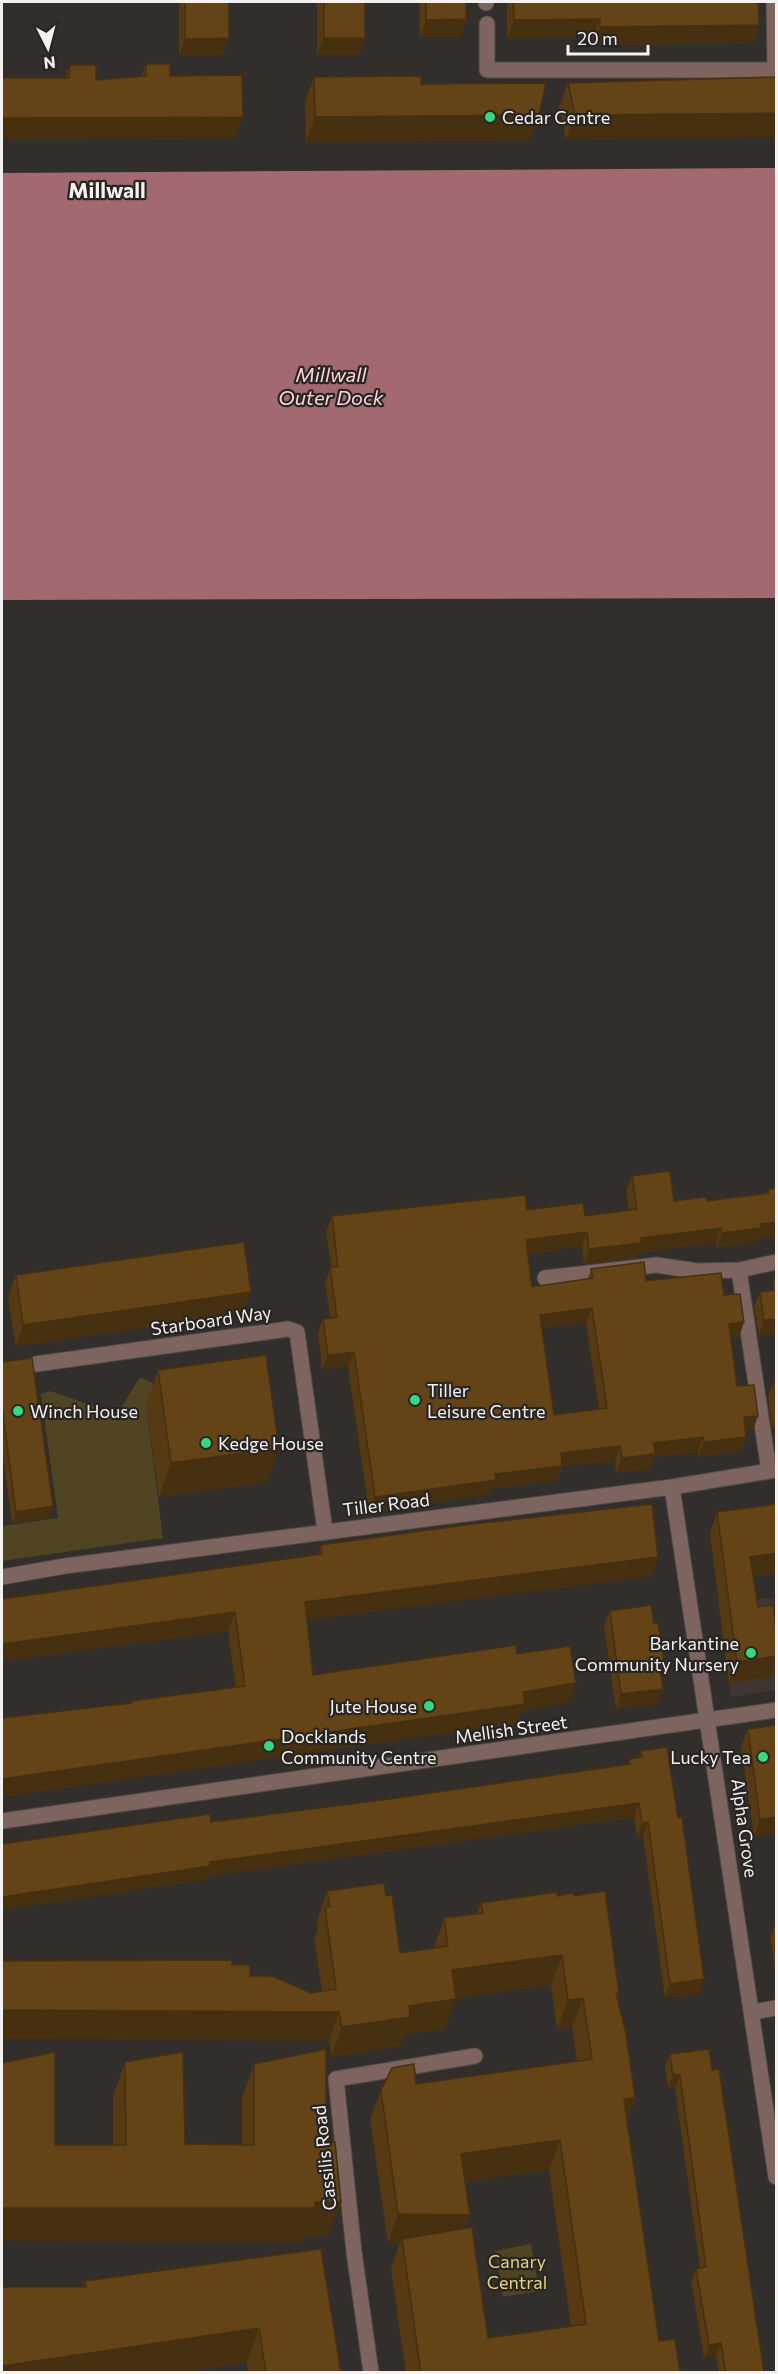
<svg xmlns="http://www.w3.org/2000/svg" width="778" height="2374" viewBox="0 0 778 2374" font-family="Commissioner,sans-serif">
	<style>
		.built { fill: #403631 }
		.green { fill: #4f4523 }
		.water { fill: #a26970 }
		.lines { fill: none; stroke-linecap: round; stroke-linejoin: round }
		.minor-casing { stroke: #4d4947; stroke-width: 17 }
		.minor { stroke: #7d645f; stroke-width: 15 }
		.wall { fill: #563a14; fill-rule: evenodd }
		.shaded-wall { fill: #463010 }
		.building { fill: #644417; stroke: #463010; stroke-width: 1.5; fill-rule: evenodd }
		.poi-dot { fill: #37d880; stroke: #292522; stroke-width: 2 }
		.labels { text-anchor: middle; dominant-baseline: central; stroke-width: 4.5; stroke-linejoin: round; paint-order: stroke }
		.poi-label { font-size: 18px; fill: #f4f2f0; stroke: #292522; text-anchor: start }
		.street-label { font-size: 18px; fill: #f4f2f0; stroke: #292522 }
		.park-label { font-size: 18px; fill: #e8d07f; stroke: #292522 }
		.water-label { font-size: 20px; font-style: italic; fill: #fcd7db; stroke: #292522 }
		.quarter-label { font-size: 21px; font-weight: bold; fill: #f4f2f0; stroke: #292522 }
	</style>
	<rect width="100%" height="100%" fill="#322e2c"/>
	<path class="built" d="M773,1597l3,22v71l-45,7 -12,-92z"/>
	<path class="green" d="M140,1377l39,19 -33,8 17,134 -161,23v-35l56,-8 -17,-124 9,-3 67,23z
		M531,2244l8,47 -36,6 -8,-46z"/>
	<path class="water" d="M776,168v430l-774,2v-427z"/>
	<g class="lines">
		<defs>
			<path id="minor" d="M486,2v1
				M487,24v46h288l-1,-68
				M739,1270l30,201
				M545,1278l112,-13 40,6 42,-1 37,-8
				M36,1364l252,-35 9,3 28,199
				M672,1487l104,690
				M2,1577l63,-11 607,-79 104,-17
				M2,1821l774,-111
				M753,2012l23,-4
				M371,2372l-17,-120 -18,-173 139,-23"/>
		</defs>
		<use href="#minor" class="minor-casing"/>
		<use href="#minor" class="minor"/>
	</g>
	<path class="wall" d="M179,2h50v36l-6,17 -44,1z
		M317,2h48v36l-6,17h-42z
		M419,2h47v17l-6,18h-40z
		M507,2h251l1,23 -6,18 -160,2v-8l-86,1z
		M146,64l24,12 73,41 -8,21 -233,2v-62h63l5,-13 26,15 45,-4z
		M314,77l107,7 118,31 -9,25 -224,2 -1,-40z
		M777,77v60l-211,2 -7,-32 9,-24z
		M632,1176l42,25h33l60,-8 2,-4 8,-1v48l-20,2 -1,4 -40,6v-6l-78,11 -2,5 -52,6 -2,-18 -55,8 5,33 56,-8 3,-10 55,12 78,14 15,42 -8,1 6,48 16,44 -7,1v6l-5,14 -43,6v-5l-44,5 -4,12 -34,4 -1,-12 -53,5 -5,15 -64,7 -3,6 -121,18 -21,-145 -26,2 -4,-36 5,-14 7,-1 -5,-36 6,-15 -5,-36 6,-15 195,-6 58,6 44,-6 -3,-19zM586,1322l13,87 -45,6 -12,-87z
		M777,1271v62l-18,2 -5,-29 6,-14 14,-2 -1,-9z
		M16,1275l227,39 -227,32 -8,-50z
		M2,1362l47,156 -37,5 -10,-74z
		M158,1370l121,78 -13,34 -107,15 -13,-93z
		M777,1382v45l-5,1 -4,-31 5,-14z
		M717,1512l60,60 -24,4 5,31 19,31v24l-6,15 -42,6 -19,-150z
		M321,1545l331,31 -345,43 6,56 204,-21 52,48 -46,8 -5,13 -387,-20v-2l105,-14 -8,-56 -226,30v-62l316,-44z
		M610,1611l51,67 -4,26 -41,5 -12,-83z
		M777,1725v108l-23,3 -13,-90 7,-17z
		M641,1751l58,243 -34,4 -22,-162 -6,1 -3,-20 -427,59 -2,4 6,-58 179,-23 238,-35 1,-5 9,-1z
		M327,1891l59,5 14,57 34,-5 10,-30 33,-5 4,-10 76,-7h17l45,97 -2,5 18,100 -8,21 32,222 21,32h-274l-15,-105 9,-25h-12l-18,-123 11,-30 196,-29 -5,-34 -15,2 -6,-44 -95,13 -11,31 -41,6 -4,11 -69,11 -2,-16 -97,-76 18,11 61,17 11,-2 -8,-53 4,-9 -1,-8zM549,2170l22,157 -83,11 -23,-110v-46z
		M776,1921l1,47 -2,1 -5,-31z
		M670,2054l42,16 52,303h-45l-3,-17 -12,2 -13,-76 5,-13 4,-1 -25,-180h-7l-3,-21z
		M125,2062l60,82 57,1v-47l12,-34 72,77 15,61 -13,34h-23l-2,6 -301,-1v-178l53,82h58v-49z
		M321,2249l20,124h-93l-1,-11 -70,11h-175l81,-86 2,-6z"/>
	<path class="shaded-wall" d="M466,19l-6,18h-40l6,-17z
		M600,19l-7,18 -86,1 7,-18z
		M759,25l-6,18 -160,2 7,-18z
		M229,38l-6,17 -44,1 6,-17z
		M324,38h41l-6,17h-42z
		M777,113v24l-211,2 9,-24z
		M539,115l-9,25 -224,2 9,-25z
		M243,117l-8,21 -233,2v-22z
		M777,1222v14l-20,2 -1,4 -40,6 6,-15 39,-9z
		M721,1228l-5,14 -78,11 -2,5 -52,6 5,-15 52,-11z
		M587,1232l-5,14 -62,9 6,-15z
		M251,1292l-8,22 -227,32 7,-21z
		M592,1308l-6,14 -51,7 5,-14z
		M777,1319v14l-18,2 5,-15z
		M744,1322l-5,15 -15,2 5,-15z
		M354,1352l-6,15 -26,2 6,-14z
		M758,1416l-5,14 -14,2 5,-15z
		M777,1417v10l-5,1z
		M703,1437l-5,15 -44,5 -4,12 -34,4 6,-15 32,-15z
		M746,1437l-5,14 -43,6 6,-15z
		M620,1446l-5,15 -53,5 -5,15 -64,7 -3,6 -121,18 6,-15 120,-23 66,-21z
		M279,1448l-13,34 -107,15 12,-34z
		M53,1506l-4,12 -37,5 4,-11z
		M777,1553v19l-34,5 7,-20z
		M658,1557l-6,19 -354,45 7,-19z
		M235,1612l-7,19 -226,30v-17z
		M777,1656v6l-6,15 -42,6 8,-21z
		M665,1669l-6,15 1,-14z
		M576,1683l-7,19 -46,8 -5,13 -516,74v-18z
		M663,1689l-6,15 -41,5 5,-15z
		M639,1803l-5,14 -427,59 -2,4 -203,30v-13l208,-35z
		M777,1817v16l-23,3 6,-17z
		M648,1822l-5,14 -6,1 5,-14z
		M562,1955l-11,30 -110,15 11,-30z
		M704,1979l-5,15 -34,4 5,-14z
		M583,1998l-11,29 -15,2 11,-29z
		M456,1999l-11,30 -41,6 -4,11 -69,11 11,-30 67,-21z
		M2,2010l337,2 -10,29 -327,-2z
		M673,2075h7l-5,13h-7z
		M635,2098l-11,29v-28z
		M560,2140l-11,30 -99,14 11,-30z
		M315,2202h26l-13,34h-23l-2,6 -301,-1v-33z
		M398,2214l72,1 -10,29 -58,-5 -2,4h-12z
		M259,2328l-12,34 -70,11h-175v-7z
		M721,2343l-5,13 -12,2 5,-13z"/>
	<path class="building" d="M185,2h44v36l-44,1z
		M324,2h41v36h-41z
		M426,2h40v17l-40,1z
		M513,2h245l1,23 -159,2v-8l-86,1z
		M146,64h24v12l72,-1 1,42 -241,1v-40h67l1,-13h26v15l50,-4z
		M421,76v8l125,-1 -7,32 -224,2 -1,-40z
		M777,77v36l-202,2 -7,-32z
		M670,1171l4,30 32,-4 1,4 62,-8v-4l8,-1v34l-16,2v4l-39,5 -1,-5 -80,10v5l-52,6 -2,-17 -61,8 6,47 61,-9 -2,-9 53,-7 2,19 75,-8 3,22 16,-1 4,28 -15,2 8,62 17,-1 4,31 -14,1 2,20 -42,5 -1,-5 -49,6 1,11 -33,4 -2,-12 -59,7 1,13 -67,8 1,6 -121,17 -21,-145 -26,3 -5,-36 14,-2 -7,-50h8l-6,-51 193,-21 2,15 56,-7 2,13 52,-7 -5,-33zM592,1308l15,100 -53,7 -14,-100z
		M244,1242l7,50 -228,33 -7,-50z
		M777,1290v29l-13,1 -4,-28z
		M266,1355l13,93 -108,15 -13,-93z
		M32,1358l21,148 -37,6 -14,-105v-45z
		M777,1382v23l-4,-22z
		M652,1504l6,53 -353,45 8,73 203,-30 1,9 53,-8 6,37 -53,9 2,12 -523,75v-61l130,-15 -1,-2 114,-15 -10,-74 -233,32v-45l320,-45 -1,-9 144,-20z
		M777,1504v49l-27,4 8,50 15,-2 4,33v18l-40,6 -20,-150z
		M651,1605l3,18h4l7,46 -5,1 3,19 -42,5 -11,-83z
		M777,1725v92l-17,2 -12,-90z
		M667,1747l11,71 4,-1 22,162 -34,5 -22,-162 -6,1 -3,-20 -429,59v4l-208,31v-53l208,-30 1,8 179,-23 240,-35 -1,-5 13,-2 -1,-6z
		M384,1883l2,13 6,-1 8,58 48,-7 -4,-28 39,-5 -2,-10 76,-11v4l16,-3 1,3 31,-5 14,102h-3l10,40 9,65 -11,1 35,242 16,-2 5,34h-259l-19,-134 70,-12 16,111 98,-14 -26,-184 -99,14 9,61 -72,-1 -17,-124 11,-22 22,-4 2,20 176,-25 -9,-61 -15,2 -6,-45 -110,15 4,29 -47,7 1,11 -68,10 -3,-15 -337,-2v-49l230,-1v5h18v11h22l39,17 25,-4 -11,-81 5,-1 -3,-16z
		M326,2049v92l9,1 6,60h-26v6h-313v-145l53,-11v93h71l-1,-83 58,-10 2,92 69,1v-81z
		M709,2049l3,21 7,-1 45,304h-38l-5,-30 -12,2 -13,-76 10,-2 -26,-192h-7l-3,-21z
		M321,2249l20,124h-75l-7,-45 -257,38v-79h84l-1,-6z"/>
	<g class="poi-dot">
		<circle cx="490" cy="117" r="6"/>
		<circle cx="415" cy="1400" r="6"/>
		<circle cx="18" cy="1411" r="6"/>
		<circle cx="206" cy="1443" r="6"/>
		<circle cx="751" cy="1653" r="6"/>
		<circle cx="429" cy="1706" r="6"/>
		<circle cx="269" cy="1746" r="6"/>
		<circle cx="763" cy="1757" r="6"/>
	</g>
	<g class="labels">
		<g class="poi-label">
			<text x="502" y="117">Cedar Centre</text>
			<text x="427" y="1390">Tiller<tspan x="427" dy="21">Leisure Centre</tspan></text>
			<text x="30" y="1411">Winch House</text>
			<text x="218" y="1443">Kedge House</text>
			<text x="739" y="1643" text-anchor="end">Barkantine<tspan x="739" dy="21">Community Nursery</tspan></text>
			<text x="417" y="1706" text-anchor="end">Jute House</text>
			<text x="281" y="1736">Docklands<tspan x="281" dy="21">Community Centre</tspan></text>
			<text x="751" y="1757" text-anchor="end">Lucky Tea</text>
		</g>
		<g class="street-label">
			<text transform="translate(211 1320) rotate(-8)">Starboard Way</text>
			<text transform="translate(386 1504) rotate(-7)">Tiller Road</text>
			<text transform="translate(511 1729) rotate(-8)">Mellish Street</text>
			<text transform="translate(745 1828) rotate(82)">Alpha Grove</text>
			<text transform="translate(324 2158) rotate(-96)">Cassilis Road</text>
		</g>
		<g class="park-label">
			<text x="517" y="2261">Canary<tspan x="517" dy="21">Central</tspan></text>
		</g>
		<g class="water-label">
			<text x="331" y="374">Millwall<tspan x="331" dy="23">Outer Dock</tspan></text>
		</g>
		<g class="quarter-label">
			<text x="107" y="189">Millwall</text>
		</g>
	</g>
	<rect width="778" height="2374" fill="none" stroke="#f4f2f0" stroke-width="6"/>
	<g transform="translate(48 48) rotate(174)" stroke="#292522" stroke-width="4.5" paint-order="stroke">
	<path d="M0-4.5L10 22L0 15L-10 22Z" fill="#f4f2f0"/>
	<text y="-9" font-size="16" font-weight="bold" text-anchor="middle" fill="#f4f2f0">N</text>
	</g>
	<path d="M568 45v9h80v-9" fill="none" stroke="#f4f2f0" stroke-width="3"/>
	<text x="577" y="45" font-size="18" fill="#f4f2f0" stroke="#292522" stroke-width="4.5" paint-order="stroke">20 m</text>
</svg>
